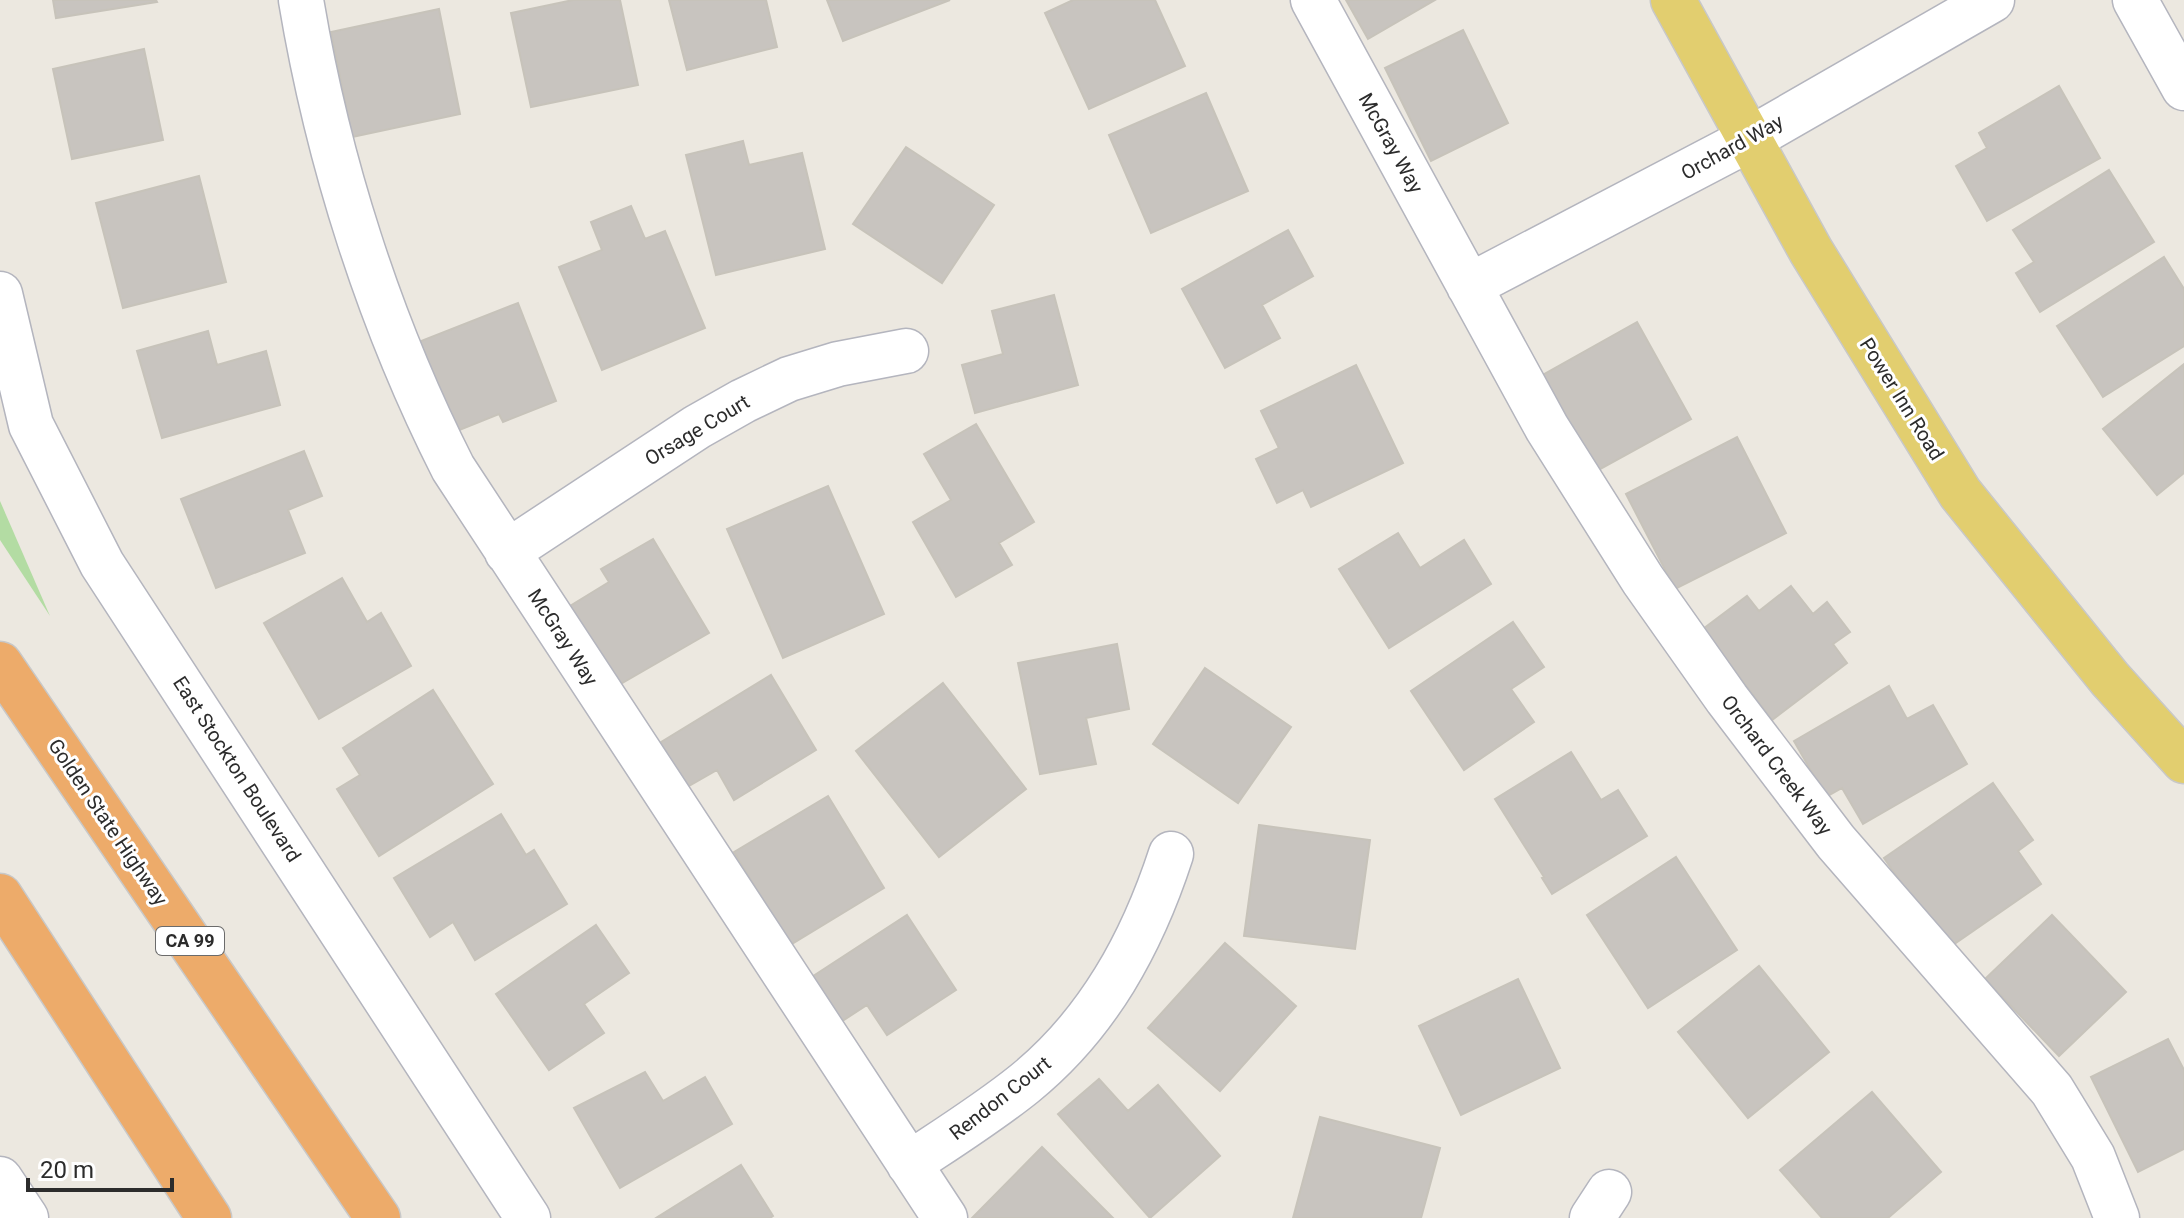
<svg xmlns="http://www.w3.org/2000/svg" width="2184" height="1218" font-family="Roboto,sans-serif">
	<rect width="100%" height="100%" fill="#ece8e0"/>
	<path fill="#b3dca3" d="M 0,501 L 50,616 L 0,540 Z"/>
	<path fill="#c8c4bf" stroke="#c7c3ba" stroke-width="2" d="M 53,0 L 156,0 L 157,2 L 56,18 Z
		M 573,0 L 620,0 L 638,85 L 531,107 L 511,13 Z
		M 669,0 L 766,0 L 777,47 L 687,70 Z
		M 827,0 L 950,0 L 843,41 Z
		M 1073,0 L 1155,0 L 1185,66 L 1089,109 L 1045,13 Z
		M 1346,0 L 1435,0 L 1368,39 Z
		M 439,9 L 460,114 L 352,137 L 331,32 Z
		M 1463,30 L 1508,123 L 1431,161 L 1385,68 Z
		M 144,49 L 163,140 L 72,159 L 53,69 Z
		M 2059,86 L 2100,158 L 1987,221 L 1956,166 L 1987,148 L 1979,133 Z
		M 1206,93 L 1248,191 L 1151,233 L 1109,135 Z
		M 743,141 L 749,165 L 802,153 L 825,249 L 716,275 L 686,155 Z
		M 906,147 L 994,205 L 942,283 L 853,224 Z
		M 2109,170 L 2154,242 L 2040,312 L 2016,273 L 2034,262 L 2013,230 Z
		M 199,176 L 226,282 L 123,308 L 96,203 Z
		M 631,206 L 645,239 L 665,231 L 705,328 L 602,370 L 559,267 L 602,250 L 591,222 Z
		M 1288,230 L 1313,276 L 1262,305 L 1280,338 L 1225,368 L 1182,289 Z
		M 2164,257 L 2184,289 L 2184,346 L 2103,397 L 2057,326 Z
		M 1054,295 L 1078,385 L 975,413 L 962,365 L 1003,354 L 992,311 Z
		M 518,303 L 556,401 L 503,422 L 499,414 L 452,433 L 416,343 Z
		M 1637,322 L 1691,419 L 1595,472 L 1541,376 Z
		M 208,331 L 217,365 L 266,351 L 280,405 L 162,438 L 137,351 Z
		M 2184,364 L 2184,473 L 2157,495 L 2103,429 Z
		M 1356,365 L 1403,463 L 1311,507 L 1303,490 L 1277,503 L 1256,459 L 1279,448 L 1261,411 Z
		M 976,424 L 1034,522 L 999,543 L 1012,565 L 956,597 L 913,522 L 951,500 L 924,454 Z
		M 1737,437 L 1786,533 L 1675,589 L 1626,494 Z
		M 304,451 L 322,496 L 288,510 L 305,553 L 216,588 L 181,499 Z
		M 828,486 L 884,614 L 783,658 L 727,529 Z
		M 1398,533 L 1420,568 L 1464,540 L 1491,584 L 1389,648 L 1339,569 Z
		M 653,539 L 709,633 L 612,689 L 565,609 L 609,582 L 601,569 Z
		M 342,578 L 367,622 L 381,613 L 411,666 L 319,719 L 264,623 Z
		M 1791,586 L 1813,614 L 1827,602 L 1850,632 L 1833,644 L 1847,663 L 1772,720 L 1703,629 L 1747,596 L 1759,611 Z
		M 1513,622 L 1544,667 L 1511,689 L 1534,722 L 1464,770 L 1411,691 Z
		M 1117,644 L 1129,709 L 1086,718 L 1096,764 L 1040,774 L 1018,663 Z
		M 1205,668 L 1291,727 L 1238,803 L 1153,744 Z
		M 771,675 L 816,750 L 734,800 L 717,770 L 675,794 L 648,750 Z
		M 943,683 L 1026,789 L 939,857 L 856,751 Z
		M 1889,686 L 1907,719 L 1933,705 L 1967,764 L 1863,824 L 1842,788 L 1826,797 L 1794,741 Z
		M 433,690 L 493,784 L 379,856 L 337,789 L 360,775 L 343,748 Z
		M 1571,752 L 1601,800 L 1618,790 L 1647,836 L 1552,894 L 1542,878 L 1544,877 L 1495,799 Z
		M 1993,783 L 2033,840 L 2018,851 L 2041,884 L 1947,949 L 1884,858 Z
		M 828,796 L 884,888 L 790,945 L 734,852 Z
		M 501,814 L 526,855 L 534,850 L 567,904 L 475,960 L 453,922 L 430,937 L 394,878 Z
		M 1259,825 L 1370,840 L 1355,949 L 1244,936 Z
		M 1676,857 L 1737,950 L 1648,1008 L 1587,915 Z
		M 907,915 L 956,990 L 887,1035 L 867,1005 L 833,1027 L 804,982 Z
		M 2052,915 L 2126,992 L 2059,1056 L 1985,979 Z
		M 596,925 L 629,973 L 584,1004 L 604,1033 L 549,1070 L 496,994 Z
		M 1225,943 L 1296,1006 L 1220,1091 L 1148,1028 Z
		M 1759,966 L 1829,1052 L 1748,1118 L 1678,1032 Z
		M 1518,979 L 1560,1068 L 1461,1115 L 1419,1026 Z
		M 2168,1039 L 2184,1070 L 2184,1149 L 2138,1172 L 2091,1077 Z
		M 645,1072 L 663,1101 L 705,1077 L 732,1124 L 620,1188 L 574,1108 Z
		M 1099,1079 L 1128,1111 L 1158,1085 L 1220,1156 L 1150,1218 L 1058,1114 Z
		M 1872,1092 L 1941,1172 L 1888,1218 L 1822,1218 L 1780,1170 Z
		M 1320,1117 L 1440,1148 L 1421,1218 L 1293,1218 Z
		M 1042,1147 L 1113,1218 L 972,1218 Z
		M 741,1165 L 773,1216 L 770,1218 L 656,1218 Z"/>
	<g fill="none" stroke-linecap="round" stroke-linejoin="round">
		<g stroke="#b4b5be" stroke-width="47">
			<path id="minor" d="M 301,0 C 328,161 379,322 453,468 L 945,1218
				M 1313,0 L 1547,428 L 1643,580 L 1727,699 L 1836,842 L 2052,1090 L 2093,1157 L 2117,1218
				M 2135,0 L 2184,88
				M 1469,286 L 1750,139 L 1992,0
				M 0,294 L 31,425 L 102,564 L 528,1218
				M 507,552 L 697,427 L 743,401 L 789,379 L 838,364 L 906,351
				M 909,1164 C 948,1138 988,1113 1024,1084 C 1098,1024 1142,943 1171,854
				M 0,1179 L 26,1218
				M 1592,1218 L 1609,1192"/>
		</g>
		<g stroke="#c8c8c8" stroke-width="47">
			<path id="major" d="M 1673,0 L 1811,251 L 1960,493 L 2110,679 L 2184,761"/>
		</g>
		<g stroke="#c8c8c8" stroke-width="47">
			<path id="highway" d="M 0,664 L 378,1218
				M 0,896 L 209,1218"/>
		</g>
		<use href="#minor" stroke="#fff" stroke-width="44"/>
		<use href="#major" stroke="#e2ce6f" stroke-width="44"/>
		<use href="#highway" stroke="#edab6a" stroke-width="44"/>
	</g>
	<g text-anchor="middle" stroke-width="6" stroke-linejoin="round" paint-order="stroke">
		<rect fill="#fff" stroke="#6b6b6b" stroke-width="2" x="156" y="927" width="68" height="28" rx="6"/>
		<g font-size="18" font-weight="bold" fill="#2c2c2c">
			<text x="190" y="947">CA 99</text>
		</g>
		<g font-size="20" fill="#2c2c2c" stroke="#fff">
			<text transform="translate(1391 143) rotate(61)" y="7">McGray Way</text>
			<text transform="translate(1732 147) rotate(-29)" y="7">Orchard Way</text>
			<text transform="translate(1902 399) rotate(58)" y="7">Power Inn Road</text>
			<text transform="translate(697 430) rotate(-31)" y="7">Orsage Court</text>
			<text transform="translate(563 637) rotate(57)" y="7">McGray Way</text>
			<text transform="translate(1777 765) rotate(53)" y="7">Orchard Creek Way</text>
			<text transform="translate(237 769) rotate(57)" y="7">East Stockton Boulevard</text>
			<text transform="translate(108 822) rotate(56)" y="7">Golden State Highway</text>
			<text transform="translate(1000 1098) rotate(-38)" y="7">Rendon Court</text>
		</g>
	</g>
	<path d="M28 1178v12h144v-12" fill="none" stroke="#2c2c2c" stroke-width="4"/>
	<text x="40" y="1178" font-size="24" fill="#2c2c2c" stroke="#ffffff" stroke-width="6" paint-order="stroke">20 m</text>
</svg>
